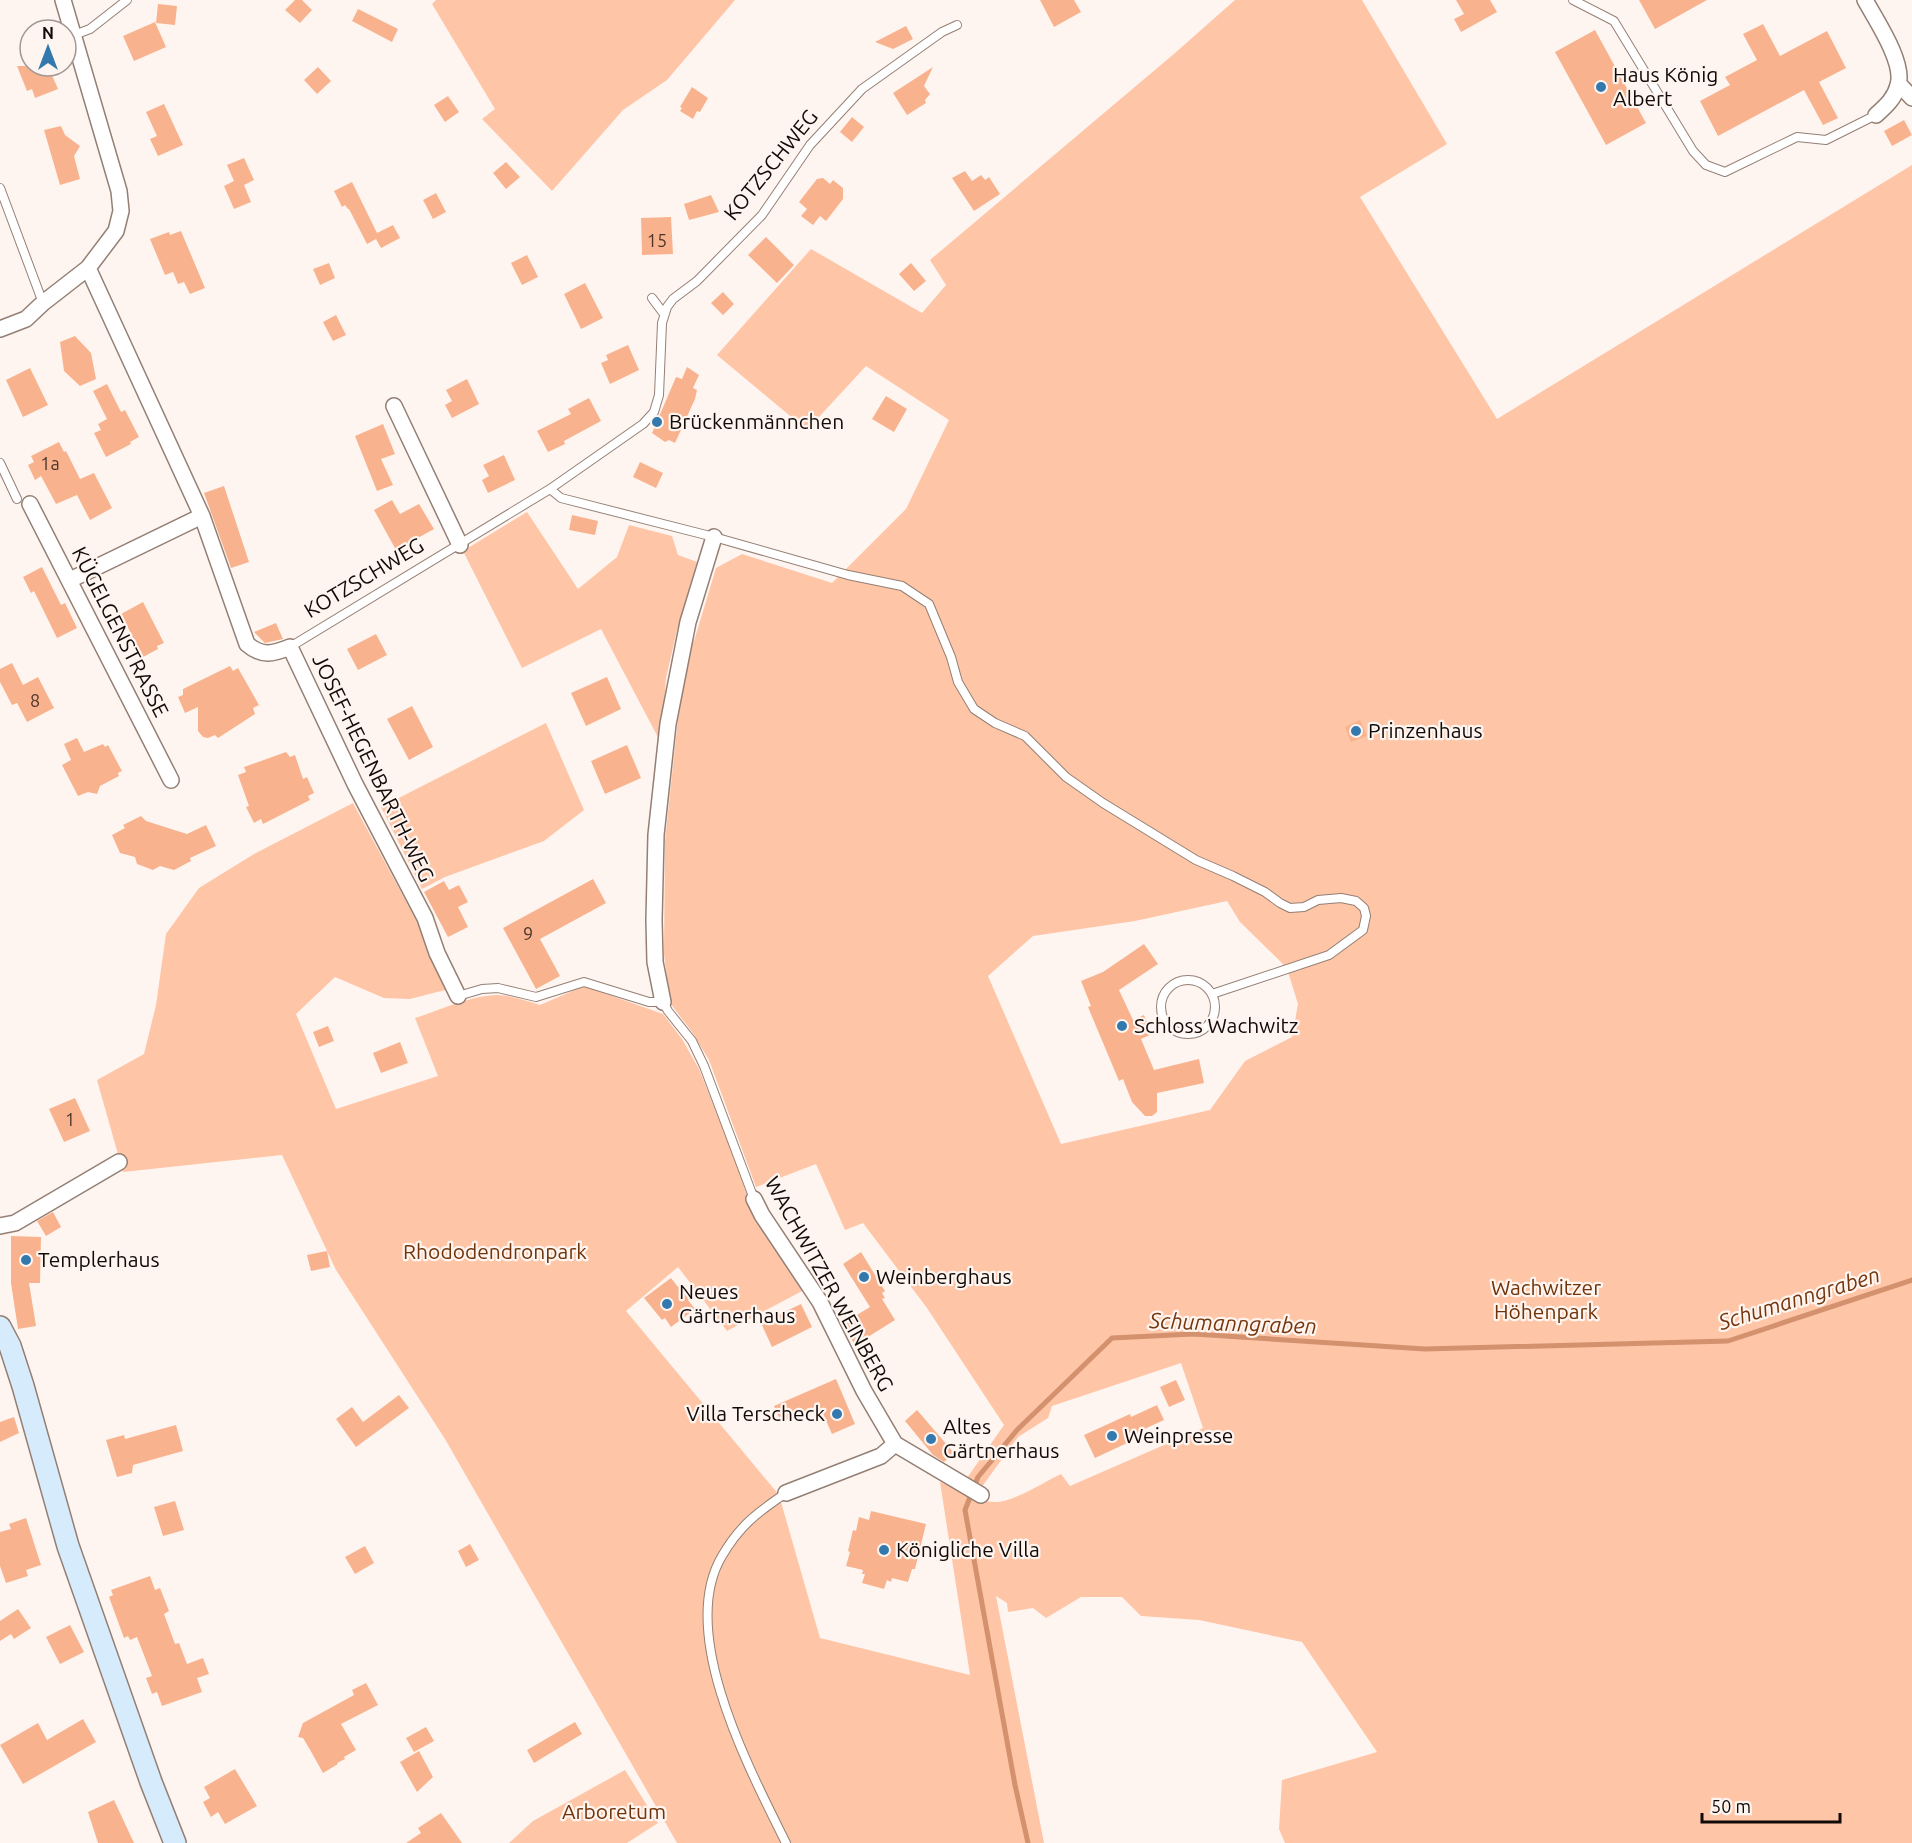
<svg xmlns="http://www.w3.org/2000/svg" width="1912" height="1843" font-family="Ubuntu,sans-serif">
	<rect width="100%" height="100%" fill="#fff5f0"/>
	<path fill="#fec5a7" fill-rule="evenodd" d="M 436,0 L 735,0 L 667,80 L 623,110 L 552,191 L 482,119 L 495,109 L 432,4 Z
		M 1235,0 L 1362,0 L 1447,144 L 1360,197 L 1497,419 L 1912,165 L 1912,1843 L 1285,1843 L 1279,1829 L 1282,1780 L 1377,1752 L 1302,1642 L 1199,1620 L 1141,1616 L 1122,1597 L 1081,1597 L 1046,1618 L 1033,1608 L 1008,1612 L 1007,1603 L 996,1596 L 1044,1843 L 677,1843 L 445,1439 L 336,1270 L 282,1155 L 123,1172 L 97,1080 L 144,1054 L 156,1005 L 166,934 L 199,888 L 254,854 L 353,803 L 416,920 L 449,989 L 410,999 L 384,998 L 335,977 L 296,1014 L 336,1109 L 438,1076 L 415,1018 C 441,1010 471,995 498,995 C 513,996 527,1001 540,1005 L 584,986 L 663,1014 L 682,1039 L 699,1069 L 731,1149 L 749,1201 L 804,1290 L 727,1331 L 678,1267 L 626,1311 L 779,1495 L 820,1638 L 970,1675 L 940,1482 C 957,1489 976,1501 994,1502 C 1012,1503 1044,1482 1061,1474 L 1070,1486 L 1203,1428 L 1181,1363 L 1052,1406 L 1048,1418 L 1018,1437 L 981,1488 L 967,1478 L 1004,1425 L 927,1308 L 863,1223 L 845,1230 L 816,1164 L 756,1187 L 709,1060 L 692,1032 L 670,1003 L 664,954 L 665,841 L 682,681 L 690,641 L 694,641 L 716,568 L 742,554 L 832,583 L 906,509 L 949,420 L 866,366 L 807,430 L 717,355 L 811,249 L 922,313 L 946,285 L 930,260 L 1175,53 ZM 1227,901 L 1240,922 L 1282,963 L 1289,975 L 1298,1004 L 1292,1037 L 1245,1061 L 1210,1110 L 1061,1144 L 988,976 L 1033,936 L 1135,921 Z
		M 527,512 L 578,589 L 617,557 L 629,525 L 672,536 L 678,555 L 697,562 L 677,630 L 666,678 L 661,743 L 601,629 L 522,668 L 463,551 Z
		M 546,723 L 584,810 L 544,841 L 445,877 L 422,889 L 381,807 Z
		M 625,1770 L 658,1823 L 627,1843 L 509,1843 L 533,1821 Z"/>
	<g fill="none" stroke-linecap="round" stroke-linejoin="round">
		<path stroke="#d3916d" stroke-width="5" d="M 1028,1843 L 1015,1785 L 965,1510 L 978,1477 L 1017,1430 L 1112,1338 L 1193,1334 L 1425,1349 L 1728,1341 L 1912,1280"/>
	</g>
	<path fill="#f8b38e" d="M 295,0 L 302,0 L 312,10 L 300,23 L 285,10 Z
		M 1040,0 L 1074,0 L 1081,12 L 1054,27 Z
		M 1456,0 L 1490,0 L 1497,12 L 1461,32 L 1454,19 L 1464,14 Z
		M 1639,0 L 1707,0 L 1655,29 Z
		M 158,4 L 177,6 L 175,25 L 156,23 Z
		M 358,9 L 398,29 L 392,42 L 352,21 Z
		M 155,22 L 166,47 L 134,61 L 123,36 Z
		M 1763,24 L 1780,56 L 1827,31 L 1846,68 L 1819,82 L 1838,118 L 1823,125 L 1804,90 L 1718,136 L 1700,101 L 1730,85 L 1725,77 L 1757,60 L 1743,34 Z
		M 906,26 L 913,39 L 893,49 L 875,42 Z
		M 1595,30 L 1646,123 L 1606,145 L 1555,52 Z
		M 17,66 L 48,66 L 58,89 L 35,98 L 32,89 L 27,91 Z
		M 318,67 L 331,81 L 317,94 L 304,80 Z
		M 933,67 L 924,86 L 930,94 L 925,100 L 926,103 L 907,115 L 893,93 Z
		M 692,87 L 708,98 L 700,112 L 697,111 L 693,119 L 680,111 L 682,108 L 680,107 Z
		M 448,96 L 459,112 L 445,122 L 434,105 Z
		M 164,104 L 183,145 L 158,156 L 150,139 L 157,136 L 146,112 Z
		M 852,117 L 864,127 L 852,142 L 840,132 Z
		M 1904,120 L 1912,135 L 1892,146 L 1884,131 Z
		M 61,126 L 65,135 L 80,146 L 74,156 L 80,179 L 60,185 L 44,130 Z
		M 244,158 L 254,180 L 244,185 L 251,202 L 234,209 L 224,186 L 234,181 L 227,165 Z
		M 506,162 L 520,177 L 506,189 L 493,173 Z
		M 965,171 L 972,181 L 981,175 L 985,180 L 989,177 L 1000,194 L 974,211 L 952,178 Z
		M 823,178 L 830,184 L 833,180 L 843,188 L 843,199 L 826,221 L 820,216 L 813,225 L 801,216 L 807,209 L 799,202 L 817,179 Z
		M 352,182 L 377,233 L 393,225 L 400,238 L 381,248 L 376,239 L 367,244 L 349,209 L 348,209 L 345,205 L 342,207 L 334,191 Z
		M 436,193 L 446,212 L 433,219 L 423,200 Z
		M 711,195 L 719,212 L 689,220 L 684,204 Z
		M 671,217 L 673,254 L 642,255 L 641,218 Z
		M 181,231 L 205,288 L 190,294 L 184,282 L 178,284 L 173,272 L 165,275 L 150,239 L 169,232 L 170,235 Z
		M 766,237 L 794,265 L 777,283 L 748,255 Z
		M 527,255 L 538,277 L 522,285 L 511,263 Z
		M 329,263 L 335,278 L 320,285 L 313,269 Z
		M 911,263 L 926,281 L 914,291 L 899,274 Z
		M 585,283 L 603,318 L 581,329 L 564,294 Z
		M 723,292 L 734,304 L 723,315 L 711,303 Z
		M 336,315 L 346,335 L 333,341 L 323,322 Z
		M 75,336 L 91,353 L 96,379 L 80,386 L 64,371 L 60,342 Z
		M 628,345 L 639,370 L 610,384 L 601,363 L 608,360 L 606,355 Z
		M 687,367 L 699,375 L 693,388 L 697,390 L 695,399 L 675,443 L 669,440 L 665,442 L 652,433 L 676,377 L 682,379 Z
		M 30,368 L 48,405 L 23,417 L 6,380 Z
		M 467,379 L 479,404 L 452,418 L 445,405 L 452,401 L 446,390 Z
		M 107,384 L 121,412 L 125,410 L 139,437 L 130,442 L 131,444 L 106,457 L 94,433 L 101,430 L 98,424 L 107,419 L 93,391 Z
		M 886,396 L 907,409 L 894,432 L 872,419 Z
		M 589,398 L 601,421 L 564,441 L 565,444 L 548,452 L 537,431 L 571,414 L 568,409 Z
		M 383,424 L 395,454 L 381,459 L 393,485 L 377,491 L 355,436 Z
		M 59,442 L 64,452 L 66,451 L 80,479 L 94,473 L 112,508 L 90,520 L 77,495 L 56,504 L 41,476 L 35,480 L 28,465 L 34,462 L 31,456 Z
		M 504,455 L 515,480 L 488,493 L 482,480 L 489,476 L 483,465 Z
		M 640,462 L 663,473 L 656,488 L 633,477 Z
		M 224,486 L 249,562 L 231,568 L 204,493 Z
		M 392,500 L 400,514 L 419,504 L 434,529 L 396,550 L 374,510 Z
		M 572,515 L 598,521 L 595,535 L 569,530 Z
		M 42,567 L 61,605 L 65,603 L 77,628 L 57,638 L 34,591 L 31,593 L 23,577 Z
		M 143,602 L 164,643 L 157,646 L 158,649 L 143,657 L 121,614 Z
		M 276,623 L 283,639 L 265,643 L 254,632 Z
		M 376,634 L 387,655 L 358,670 L 347,649 Z
		M 12,663 L 23,685 L 38,677 L 54,708 L 27,722 L 17,703 L 12,705 L 0,682 L 0,669 Z
		M 230,666 L 233,671 L 238,668 L 259,705 L 253,708 L 255,714 L 218,738 L 215,735 L 208,738 L 203,737 L 198,731 L 198,707 L 185,713 L 178,697 L 183,695 L 183,689 Z
		M 607,677 L 621,709 L 586,726 L 571,693 Z
		M 412,706 L 433,747 L 409,760 L 387,719 Z
		M 1360,720 L 1367,736 L 1351,742 L 1345,727 Z
		M 77,738 L 84,752 L 103,744 L 105,747 L 108,745 L 122,771 L 118,773 L 119,776 L 100,786 L 97,794 L 88,792 L 78,796 L 62,765 L 71,760 L 64,744 Z
		M 627,745 L 641,778 L 605,794 L 591,761 Z
		M 286,752 L 290,757 L 295,755 L 303,779 L 307,777 L 314,793 L 308,796 L 310,800 L 263,824 L 261,819 L 254,823 L 246,807 L 249,806 L 238,775 L 246,772 L 244,767 Z
		M 141,816 L 146,821 L 187,834 L 206,825 L 216,846 L 190,858 L 191,861 L 174,870 L 160,866 L 153,870 L 137,864 L 135,857 L 120,853 L 112,835 L 125,828 L 123,825 Z
		M 593,879 L 606,903 L 540,939 L 560,976 L 536,989 L 503,928 Z
		M 444,881 L 449,890 L 459,885 L 468,902 L 458,907 L 468,927 L 448,937 L 424,892 Z
		M 1144,944 L 1158,964 L 1119,990 L 1133,1020 L 1144,1015 L 1152,1034 L 1141,1039 L 1154,1070 L 1199,1059 L 1204,1083 L 1157,1093 L 1157,1112 L 1152,1116 L 1145,1116 L 1132,1102 L 1123,1079 L 1119,1081 L 1088,1007 L 1091,1006 L 1081,981 L 1103,972 Z
		M 328,1026 L 334,1041 L 319,1047 L 313,1032 Z
		M 400,1042 L 408,1063 L 381,1073 L 373,1053 Z
		M 75,1098 L 90,1131 L 64,1142 L 49,1109 Z
		M 53,1212 L 61,1227 L 46,1236 L 37,1221 Z
		M 11,1236 L 41,1237 L 40,1283 L 29,1283 L 36,1326 L 18,1329 L 11,1283 Z
		M 327,1251 L 330,1267 L 311,1271 L 307,1255 Z
		M 861,1252 L 885,1291 L 882,1293 L 885,1298 L 882,1299 L 895,1320 L 855,1345 L 842,1324 L 870,1307 L 843,1264 Z
		M 671,1278 L 678,1287 L 681,1285 L 691,1298 L 688,1300 L 695,1309 L 671,1327 L 665,1318 L 662,1320 L 644,1298 Z
		M 801,1304 L 812,1327 L 772,1347 L 761,1323 Z
		M 836,1379 L 855,1424 L 832,1434 L 819,1405 L 781,1422 L 774,1406 Z
		M 1176,1380 L 1185,1400 L 1169,1407 L 1160,1387 Z
		M 399,1395 L 409,1408 L 356,1447 L 336,1419 L 352,1407 L 363,1422 Z
		M 1157,1405 L 1164,1420 L 1138,1432 L 1140,1437 L 1095,1458 L 1084,1435 L 1130,1414 L 1131,1417 Z
		M 917,1410 L 954,1453 L 944,1462 L 933,1455 L 905,1421 Z
		M 14,1417 L 19,1433 L 0,1442 L 0,1422 Z
		M 176,1425 L 183,1451 L 133,1465 L 132,1473 L 117,1477 L 106,1440 L 124,1435 L 125,1439 Z
		M 175,1501 L 184,1530 L 163,1536 L 154,1507 Z
		M 871,1511 L 926,1524 L 915,1569 L 912,1569 L 908,1582 L 892,1578 L 891,1582 L 887,1580 L 884,1589 L 862,1583 L 865,1574 L 862,1574 L 863,1570 L 846,1566 L 850,1552 L 848,1551 L 853,1530 L 856,1531 L 859,1517 L 869,1520 Z
		M 26,1518 L 41,1565 L 26,1570 L 28,1576 L 6,1583 L 0,1566 L 0,1532 L 11,1529 L 9,1524 Z
		M 470,1544 L 479,1560 L 466,1567 L 458,1551 Z
		M 365,1546 L 374,1563 L 355,1574 L 345,1557 Z
		M 150,1576 L 155,1590 L 160,1588 L 169,1611 L 164,1614 L 175,1644 L 179,1643 L 187,1664 L 203,1658 L 209,1674 L 197,1678 L 202,1692 L 162,1706 L 157,1692 L 152,1694 L 146,1678 L 152,1676 L 137,1637 L 130,1640 L 128,1636 L 124,1638 L 109,1597 L 113,1595 L 111,1590 Z
		M 18,1609 L 31,1628 L 14,1639 L 11,1634 L 0,1641 L 0,1621 Z
		M 70,1625 L 84,1652 L 60,1664 L 46,1637 Z
		M 366,1683 L 378,1705 L 341,1724 L 356,1750 L 344,1757 L 345,1759 L 337,1763 L 338,1764 L 323,1773 L 309,1748 L 303,1738 L 298,1737 L 303,1723 L 354,1695 L 352,1690 Z
		M 83,1719 L 96,1742 L 23,1784 L 0,1745 L 38,1723 L 47,1740 Z
		M 575,1722 L 582,1734 L 534,1763 L 527,1750 Z
		M 426,1727 L 434,1741 L 414,1752 L 406,1738 Z
		M 419,1751 L 433,1777 L 417,1792 L 400,1762 Z
		M 235,1769 L 257,1806 L 225,1824 L 218,1812 L 211,1817 L 203,1802 L 210,1798 L 204,1787 Z
		M 114,1800 L 134,1843 L 98,1843 L 88,1812 Z
		M 441,1813 L 462,1843 L 406,1843 L 421,1833 L 418,1828 Z"/>
	<g fill="none" stroke-linecap="round" stroke-linejoin="round">
		<g stroke="#947f74" stroke-width="10">
			<path id="lane" d="M 1573,0 L 1614,21 L 1693,151 L 1706,165 L 1725,172 L 1797,137 L 1826,140 L 1876,115
				M 74,35 L 90,29 L 127,0
				M 0,188 L 43,303
				M 652,298 L 664,314
				M 0,463 L 17,499
				M 550,489 L 561,498 L 714,537 L 848,575 L 902,586 L 929,604 L 951,657 L 958,682 L 974,709 L 995,723 L 1025,736 L 1066,777 L 1103,803 L 1196,860 L 1233,876 L 1265,892 L 1280,903 L 1290,908 L 1304,907 L 1318,900 L 1341,898 L 1356,901 L 1364,908 L 1366,916 L 1363,930 L 1329,955 L 1212,994
				M 290,647 L 550,489 L 643,424 L 654,412 L 659,395 L 662,323 L 667,307 L 673,299 L 697,281 L 762,215 L 810,145 L 862,89 L 942,32 L 957,25
				M1161 1007a27 27 0 1 1 54 0a27 27 0 1 1-54 0Z
				M 458,996 L 482,989 L 498,988 L 536,997 L 584,982 L 649,1002 L 663,1002 L 668,1011 L 692,1041 L 704,1066 L 754,1199
				M 786,1843 C 751,1772 676,1633 722,1556 C 740,1525 758,1512 786,1493"/>
		</g>
		<g stroke="#947f74" stroke-width="18">
			<path id="street" d="M 1865,0 C 1876,20 1905,63 1898,85 C 1895,98 1886,106 1876,115
				M 1899,84 L 1912,98
				M 88,268 L 202,516 L 247,644 C 262,657 273,654 290,647 L 355,784 L 425,918 L 437,953 L 458,996
				M 0,329 L 26,319 L 43,303 L 88,268 L 116,231 L 121,211 L 119,191 L 63,0
				M 394,406 L 460,545
				M 30,504 L 171,780
				M 70,580 L 202,516
				M 663,1002 L 655,962 L 654,920 L 656,835 L 668,724 L 688,622 L 714,537
				M 754,1199 L 762,1215 L 820,1302 L 864,1391 L 895,1444 L 981,1495
				M 0,1226 L 15,1223 L 119,1162
				M 786,1493 L 881,1456 L 895,1444"/>
		</g>
		<g stroke="#947f74" stroke-width="24">
			<path id="secondary" d="M 0,1327 L 10,1346 L 23,1386 L 68,1546 L 151,1782 L 175,1843"/>
		</g>
		<use href="#lane" stroke="#fff" stroke-width="8"/>
		<use href="#street" stroke="#fff" stroke-width="15"/>
		<use href="#secondary" stroke="#d6ebfc" stroke-width="21"/>
	</g>
	<g fill="#3379ae" stroke="#fff5f0" stroke-width="2">
		<circle cx="1601" cy="87" r="6"/>
		<circle cx="657" cy="422" r="6"/>
		<circle cx="1356" cy="731" r="6"/>
		<circle cx="1122" cy="1026" r="6"/>
		<circle cx="26" cy="1260" r="6"/>
		<circle cx="864" cy="1277" r="6"/>
		<circle cx="667" cy="1304" r="6"/>
		<circle cx="837" cy="1414" r="6"/>
		<circle cx="1112" cy="1436" r="6"/>
		<circle cx="931" cy="1439" r="6"/>
		<circle cx="884" cy="1550" r="6"/>
	</g>
	<g text-anchor="middle" stroke-width="4.5" stroke-linejoin="round" paint-order="stroke">
		<g font-size="18" fill="#4c3429">
			<text x="657" y="247">15</text>
			<text x="50" y="470">1a</text>
			<text x="35" y="707">8</text>
			<text x="528" y="940">9</text>
			<text x="70" y="1126">1</text>
		</g>
		<g font-size="21" fill="#120a07" stroke="#fff5f0" text-anchor="start">
			<text x="1613" y="82">Haus König<tspan x="1613" dy="24">Albert</tspan></text>
			<text x="669" y="429">Brückenmännchen</text>
			<text x="1368" y="738">Prinzenhaus</text>
			<text x="1134" y="1033">Schloss Wachwitz</text>
			<text x="38" y="1267">Templerhaus</text>
			<text x="876" y="1284">Weinberghaus</text>
			<text x="679" y="1299">Neues<tspan x="679" dy="24">Gärtnerhaus</tspan></text>
			<text x="825" y="1421" text-anchor="end">Villa Terscheck</text>
			<text x="943" y="1434">Altes<tspan x="943" dy="24">Gärtnerhaus</tspan></text>
			<text x="1124" y="1443">Weinpresse</text>
			<text x="896" y="1557">Königliche Villa</text>
		</g>
		<g font-size="21" fill="#120a07" stroke="#fff5f0">
			<text transform="translate(771 165) rotate(-51)" y="7">KOTZSCHWEG</text>
			<text transform="translate(364 578) rotate(-31)" y="7">KOTZSCHWEG</text>
			<text transform="translate(120 632) rotate(63)" y="7">KÜGELGENSTRASSE</text>
			<text transform="translate(373 768) rotate(64)" y="7">JOSEF-HEGENBARTH-WEG</text>
			<text transform="translate(829 1284) rotate(61)" y="7">WACHWITZER WEINBERG</text>
		</g>
		<g font-size="21" fill="#71340a" stroke="#fff5f0">
			<text x="495" y="1259">Rhododendronpark</text>
			<text x="1546" y="1295">Wachwitzer<tspan x="1546" dy="24">Höhenpark</tspan></text>
			<text x="614" y="1819">Arboretum</text>
		</g>
		<g font-size="22" font-style="italic" fill="#75370e" stroke="#fff5f0">
			<text transform="translate(1799 1298) rotate(-17)" y="8">Schumanngraben</text>
			<text transform="translate(1233 1323) rotate(2)" y="8">Schumanngraben</text>
		</g>
	</g>
	<g transform="translate(48 48)"><circle r="28" fill="#fff5f0" stroke="#a09793" stroke-width="1.5"/>
	<path d="M0-4.5L10 22L0 15L-10 22Z" fill="#3379ae"/>
	<text y="-9" font-size="16" font-weight="bold" text-anchor="middle" fill="#120a07">N</text>
	</g>
	<path d="M1702 1813v9h138v-9" fill="none" stroke="#120a07" stroke-width="3"/>
	<text x="1711" y="1813" font-size="18" fill="#120a07" stroke="#fff5f0" stroke-width="4.5" paint-order="stroke">50 m</text>
</svg>
